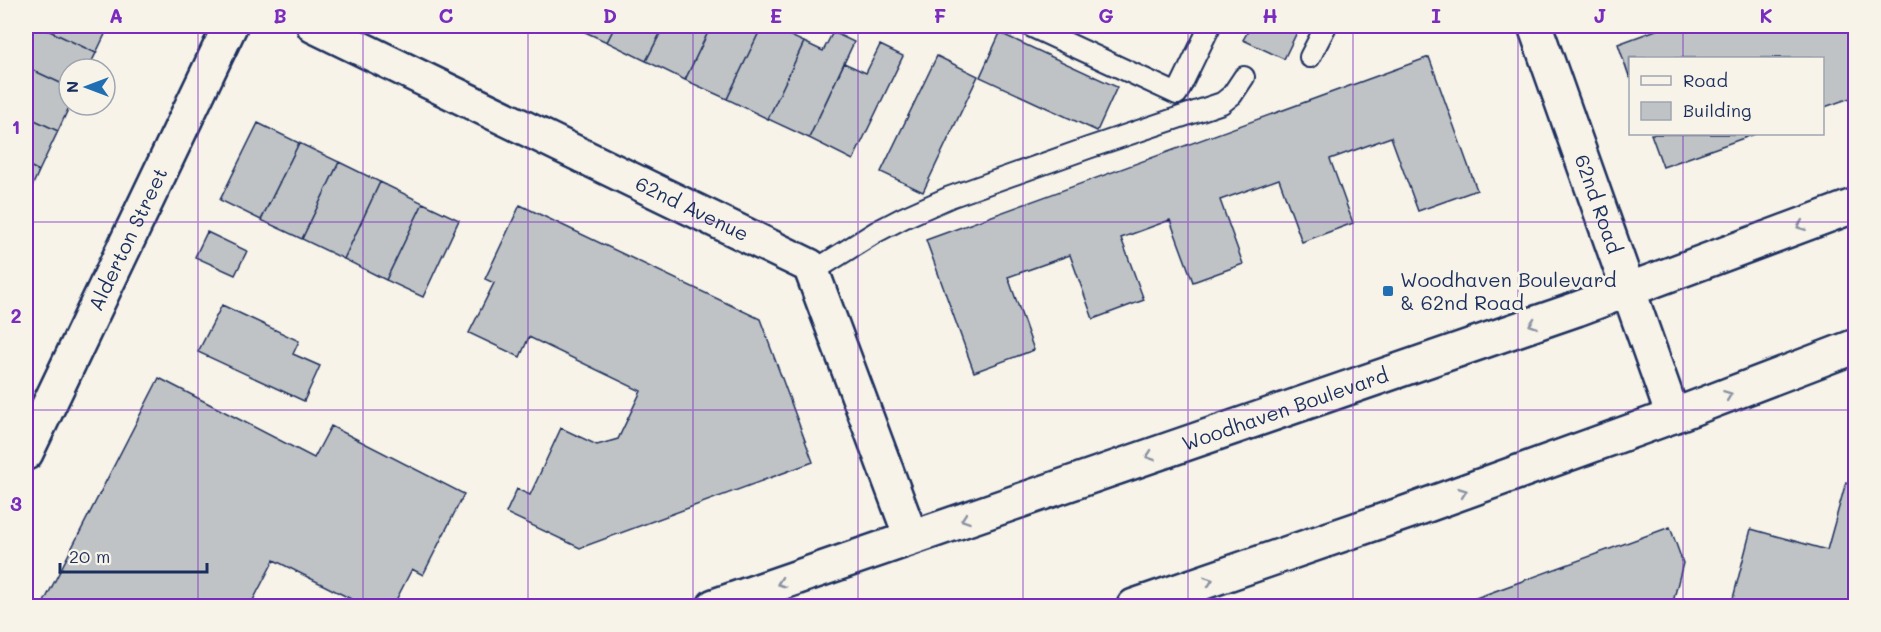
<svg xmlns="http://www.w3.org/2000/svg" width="1881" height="632" font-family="Mali,sans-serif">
	<rect width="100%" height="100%" fill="#f7f3e8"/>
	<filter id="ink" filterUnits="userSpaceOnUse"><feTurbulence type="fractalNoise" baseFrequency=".0167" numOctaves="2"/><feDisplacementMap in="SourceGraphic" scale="12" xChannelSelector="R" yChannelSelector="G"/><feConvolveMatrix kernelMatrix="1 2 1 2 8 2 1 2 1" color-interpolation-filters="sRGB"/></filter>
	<g filter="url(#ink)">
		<path fill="#c0c3c5" stroke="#1b2f5e" stroke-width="1.5" d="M 26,26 L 39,26 L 96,53 L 88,69 L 69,69 L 69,87 L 26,67 Z
			M 39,26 L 109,26 L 96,53 Z
			M 572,26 L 615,26 L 607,42 Z
			M 615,26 L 664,26 L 646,61 L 607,42 Z
			M 664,26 L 711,26 L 685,80 L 646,61 Z
			M 711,26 L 762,26 L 727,99 L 685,80 Z
			M 762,26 L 788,26 L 784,33 L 804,42 L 768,119 L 727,99 Z
			M 1251,26 L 1300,26 L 1284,59 L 1243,40 Z
			M 1667,26 L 1856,26 L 1856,96 L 1822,108 L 1822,58 L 1630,58 L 1630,79 L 1618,44 Z
			M 833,32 L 854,42 L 809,138 L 768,119 L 804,42 L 823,51 Z
			M 1000,33 L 1117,87 L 1097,131 L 980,77 Z
			M 880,45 L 903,56 L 853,160 L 809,138 L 844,63 L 866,73 Z
			M 937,56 L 978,76 L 923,192 L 881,172 Z
			M 1429,57 L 1477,190 L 1418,211 L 1391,137 L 1330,159 L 1353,223 L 1302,242 L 1279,179 L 1220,200 L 1243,264 L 1193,282 L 1170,220 L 1121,238 L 1144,300 L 1093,319 L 1070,255 L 1008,277 L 1034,350 L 974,372 L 926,240 Z
			M 26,67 L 69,87 L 70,105 L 58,131 L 26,116 Z
			M 26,116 L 58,131 L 39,171 L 26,164 Z
			M 258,123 L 299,143 L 261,220 L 220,200 Z
			M 1651,134 L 1755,134 L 1663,167 Z
			M 299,143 L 339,162 L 302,239 L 261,220 Z
			M 339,162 L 380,182 L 344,259 L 302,239 Z
			M 26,164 L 39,171 L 26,200 Z
			M 380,182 L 423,203 L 386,280 L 344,259 Z
			M 423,203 L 459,220 L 423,297 L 386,280 Z
			M 520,205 L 760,319 L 813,462 L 580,548 L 506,513 L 517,489 L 530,495 L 561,428 L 597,445 L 618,439 L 641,391 L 529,337 L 520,357 L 469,333 L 494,283 L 485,279 Z
			M 207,232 L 247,251 L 235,275 L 195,257 Z
			M 222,305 L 299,341 L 293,354 L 320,366 L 304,401 L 198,352 Z
			M 159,378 L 314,458 L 331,426 L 464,494 L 423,575 L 412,569 L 393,606 L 365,606 L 274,560 L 250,606 L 42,606 Z
			M 1846,482 L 1856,485 L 1856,606 L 1731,606 L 1751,529 L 1827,550 Z
			M 1670,527 L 1683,563 L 1672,606 L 1454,606 Z"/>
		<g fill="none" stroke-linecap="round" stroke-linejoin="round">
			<g stroke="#1b2f5e" stroke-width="24">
				<path id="lane" d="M 1030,26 L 1177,94 L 1210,26
					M 1310,57 L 1326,26
					M 812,272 L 876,232 L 903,218 L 950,197 L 1088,148 L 1222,103 L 1232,95 L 1244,77"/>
			</g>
			<g stroke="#1b2f5e" stroke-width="38">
				<g id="street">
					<path id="s1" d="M 314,26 L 810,266 L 911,537"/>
					<path id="s2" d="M 1535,26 L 1673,416"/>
					<path id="s3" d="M 26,453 L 230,26"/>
				</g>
			</g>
			<g stroke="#1b2f5e" stroke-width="38">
				<g id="primary">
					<path id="s4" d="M 714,606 L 1577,309 L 1856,205"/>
					<path d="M 1134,606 L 1408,512 L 1673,416 L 1856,346"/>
				</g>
			</g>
			<use href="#lane" stroke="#f7f3e8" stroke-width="20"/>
			<use href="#street" stroke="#f7f3e8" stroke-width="33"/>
			<use href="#primary" stroke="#f7f3e8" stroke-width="33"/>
		</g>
		<defs><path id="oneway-chevron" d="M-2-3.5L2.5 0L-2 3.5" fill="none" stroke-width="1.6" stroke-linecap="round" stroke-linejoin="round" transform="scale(1.5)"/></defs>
		<g stroke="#8991a3">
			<use href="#oneway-chevron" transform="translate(1801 226) rotate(159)"/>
			<use href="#oneway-chevron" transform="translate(1533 324) rotate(161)"/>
			<use href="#oneway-chevron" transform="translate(1728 395) rotate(-21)"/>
			<use href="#oneway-chevron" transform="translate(1150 456) rotate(161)"/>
			<use href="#oneway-chevron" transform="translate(1463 492) rotate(-20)"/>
			<use href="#oneway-chevron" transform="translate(965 519) rotate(161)"/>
			<use href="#oneway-chevron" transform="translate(1209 581) rotate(-19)"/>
			<use href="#oneway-chevron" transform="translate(781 583) rotate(161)"/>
		</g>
	</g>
	<path fill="none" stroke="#7b2cbf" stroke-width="1.5" stroke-opacity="0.55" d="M 198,26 L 198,606M 363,26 L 363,606M 528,26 L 528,606M 693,26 L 693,606M 858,26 L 858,606M 1023,26 L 1023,606M 1188,26 L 1188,606M 1353,26 L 1353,606M 1518,26 L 1518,606M 1683,26 L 1683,58M 1683,134 L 1683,606M 26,222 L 1856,222M 26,410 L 1856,410"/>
	<rect fill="#1f6fb2" stroke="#f7f3e8" stroke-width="2" x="1382" y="285" width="12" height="12" rx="3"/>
	<g text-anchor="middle" stroke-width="6" stroke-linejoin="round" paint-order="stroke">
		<g font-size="20" fill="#1b2f5e" stroke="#f7f3e8">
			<text dy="7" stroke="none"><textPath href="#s2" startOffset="189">62nd Road</textPath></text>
			<text dy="7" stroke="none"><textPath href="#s1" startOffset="420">62nd Avenue</textPath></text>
			<text dy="7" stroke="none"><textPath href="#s3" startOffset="237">Alderton Street</textPath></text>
			<text dy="7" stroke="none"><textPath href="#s4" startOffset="604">Woodhaven Boulevard</textPath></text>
		</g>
		<g font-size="20" fill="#1b2f5e" stroke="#f7f3e8" text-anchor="start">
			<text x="1400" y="287">Woodhaven Boulevard<tspan x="1400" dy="23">&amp; 62nd Road</tspan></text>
		</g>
	</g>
	<rect width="1881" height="632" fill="none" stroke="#f7f3e8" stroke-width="66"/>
	<rect x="1629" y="57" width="195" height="78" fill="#f7f3e8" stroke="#9fa5b1" stroke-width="1.5"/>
	<rect x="1641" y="76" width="30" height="9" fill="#f7f3e8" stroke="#9fa5b1" stroke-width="1.5"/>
	<text x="1683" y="87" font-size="18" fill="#1b2f5e">Road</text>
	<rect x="1641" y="102" width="30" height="18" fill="#c0c3c5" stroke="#9fa5b1" stroke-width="1.5"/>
	<text x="1683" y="117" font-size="18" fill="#1b2f5e">Building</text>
	<g transform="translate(87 87) rotate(270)"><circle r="28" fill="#f7f3e8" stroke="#9fa5b1" stroke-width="1.5"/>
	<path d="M0-4.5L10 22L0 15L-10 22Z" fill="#1f6fb2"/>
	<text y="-9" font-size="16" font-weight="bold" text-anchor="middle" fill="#1b2f5e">N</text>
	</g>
	<path d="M60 563v9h147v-9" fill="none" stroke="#1b2f5e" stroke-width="3"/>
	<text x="69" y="563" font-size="18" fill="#1b2f5e" stroke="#f7f3e8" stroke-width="4.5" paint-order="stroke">20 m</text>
	<rect x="33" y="33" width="1815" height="566" fill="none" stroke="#7b2cbf" stroke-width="2"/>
	<g font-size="20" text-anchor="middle" font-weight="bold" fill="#7b2cbf">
		<text x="116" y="23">A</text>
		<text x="280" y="23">B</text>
		<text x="446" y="23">C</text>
		<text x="610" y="23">D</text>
		<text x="776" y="23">E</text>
		<text x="940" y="23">F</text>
		<text x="1106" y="23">G</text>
		<text x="1270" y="23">H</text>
		<text x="1436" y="23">I</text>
		<text x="1600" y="23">J</text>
		<text x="1766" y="23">K</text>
		<text x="16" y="134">1</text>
		<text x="16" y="323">2</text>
		<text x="16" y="511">3</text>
	</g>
</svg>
